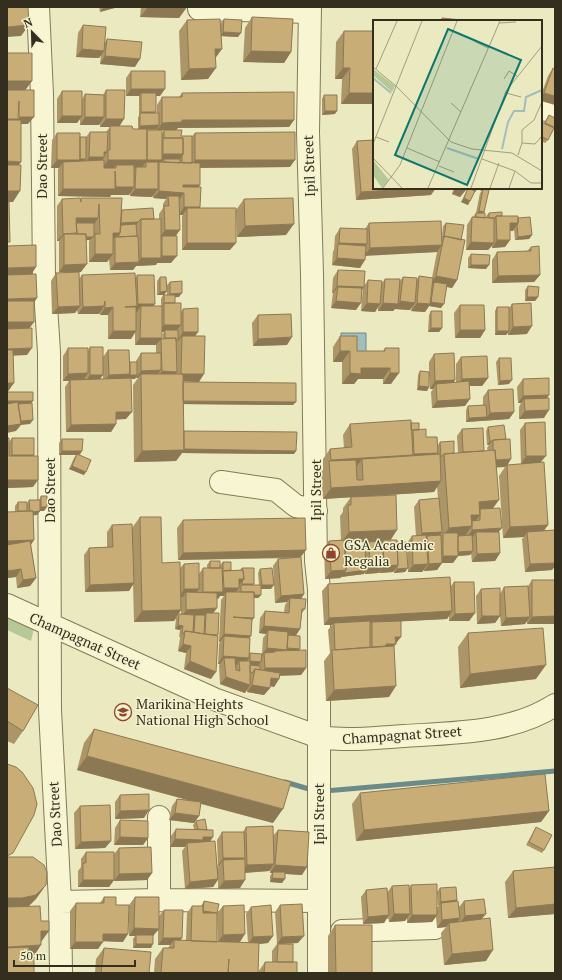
<svg xmlns="http://www.w3.org/2000/svg" width="562" height="980" font-family="'PT Serif',serif">
	<rect width="100%" height="100%" fill="#ebe9c0"/>
	<path fill="#b5c895" d="M 7,615 L 34,628 L 31,641 L 7,630 Z"/>
	<path fill="#a3bdbc" stroke="#6b8a8a" d="M 341,333 L 366,333 L 366,354 L 353,355 L 353,346 L 341,346 Z"/>
	<g fill="none" stroke-linecap="round" stroke-linejoin="round">
		<path stroke="#6b8a8a" stroke-width="5" d="M 285,782 L 309,789
			M 325,791 L 555,771"/>
		<g stroke="#837a59" stroke-width="24">
			<path id="minor" d="M 38,7 L 42,94 L 44,275 L 49,352 L 50,710 L 60,902 L 61,973
				M 310,7 L 308,132 L 312,274 L 316,561 L 319,589 L 319,973
				M 199,9 L 310,12
				M 541,109 L 555,111
				M 221,482 L 276,490 L 296,506 L 316,511
				M 7,605 L 214,699 L 319,737 C 347,741 376,738 404,736 C 454,733 512,733 555,705
				M 159,817 L 159,900
				M 60,902 L 159,900 L 319,901
				M 342,931 L 435,928"/>
		</g>
		<use href="#minor" stroke="#f7f5d2" stroke-width="22"/>
	</g>
	<path fill="#ac9566" fill-rule="evenodd" d="M 99,7 L 118,7 L 100,12 Z
		M 141,7 L 187,7 L 179,18 L 140,17 Z
		M 252,17 L 291,52 L 284,63 L 243,62 L 245,28 Z
		M 224,19 L 238,37 L 221,36 L 216,57 L 208,79 L 181,80 L 179,31 L 187,20 L 221,29 L 221,23 Z
		M 83,25 L 105,42 L 107,39 L 135,67 L 100,64 L 101,55 L 99,58 L 76,57 L 78,33 Z
		M 344,31 L 374,31 L 374,104 L 341,104 L 342,79 L 335,79 L 336,42 Z
		M 553,68 L 555,69 L 541,101 L 541,95 L 548,76 Z
		M 131,71 L 160,96 L 156,96 L 155,113 L 157,113 L 157,105 L 162,97 L 179,97 L 182,93 L 294,120 L 289,127 L 178,128 L 176,130 L 162,130 L 162,134 L 164,130 L 181,136 L 192,136 L 195,133 L 290,167 L 200,168 L 199,187 L 200,208 L 230,250 L 182,250 L 182,216 L 183,215 L 180,215 L 171,263 L 157,263 L 156,265 L 136,266 L 133,270 L 110,270 L 109,259 L 107,262 L 89,262 L 89,241 L 90,240 L 86,240 L 81,272 L 79,272 L 79,279 L 82,275 L 136,278 L 137,275 L 155,304 L 153,306 L 161,306 L 161,299 L 163,295 L 157,295 L 157,281 L 160,277 L 167,291 L 164,295 L 167,295 L 167,285 L 170,282 L 179,297 L 175,297 L 175,303 L 181,312 L 183,309 L 198,332 L 195,336 L 199,382 L 183,381 L 183,382 L 293,405 L 183,404 L 184,431 L 296,451 L 294,454 L 182,453 L 176,461 L 134,462 L 133,385 L 138,378 L 136,378 L 136,377 L 135,379 L 131,379 L 126,419 L 116,419 L 116,424 L 111,432 L 66,432 L 65,387 L 69,381 L 63,381 L 63,356 L 68,348 L 88,351 L 90,347 L 100,379 L 103,379 L 103,357 L 108,350 L 130,362 L 136,362 L 136,361 L 141,353 L 156,353 L 156,345 L 135,345 L 135,332 L 131,339 L 108,339 L 108,315 L 100,315 L 100,313 L 99,314 L 78,314 L 77,310 L 75,313 L 52,314 L 51,281 L 56,273 L 77,272 L 59,272 L 59,241 L 57,241 L 57,206 L 62,199 L 80,199 L 81,198 L 154,219 L 159,219 L 159,214 L 163,208 L 163,204 L 166,199 L 153,198 L 153,195 L 152,197 L 130,196 L 130,192 L 129,195 L 111,195 L 110,197 L 58,196 L 58,169 L 59,168 L 51,168 L 52,140 L 57,133 L 80,137 L 86,137 L 90,132 L 106,132 L 110,127 L 100,127 L 100,122 L 99,125 L 80,125 L 80,119 L 77,123 L 57,123 L 57,99 L 62,91 L 82,99 L 85,94 L 103,95 L 106,90 L 120,126 L 133,129 L 138,129 L 138,117 L 139,116 L 139,96 L 126,96 L 126,78 ZM 162,332 L 164,332 L 163,334 L 163,338 L 162,339 Z
		M 324,95 L 335,114 L 322,115 L 322,99 Z
		M 549,115 L 555,125 L 548,140 L 545,143 L 541,141 L 541,122 L 544,123 Z
		M 357,141 L 431,195 L 356,200 L 352,149 Z
		M 454,188 L 478,188 L 475,192 L 474,192 L 468,205 L 461,202 L 467,190 L 466,189 L 460,197 L 452,194 Z
		M 481,188 L 489,188 L 488,190 L 484,213 L 485,218 L 486,218 L 486,216 L 489,213 L 502,216 L 518,218 L 532,235 L 529,239 L 515,240 L 514,229 L 513,231 L 510,231 L 510,240 L 505,247 L 492,248 L 492,246 L 488,250 L 466,250 L 467,225 L 472,217 L 473,217 L 476,213 L 480,193 L 482,191 L 480,190 Z
		M 244,199 L 286,235 L 237,237 L 236,210 Z
		M 369,223 L 442,237 L 443,226 L 446,223 L 461,240 L 457,280 L 452,288 L 447,287 L 441,308 L 429,306 L 425,312 L 411,311 L 412,307 L 410,310 L 395,309 L 393,311 L 378,311 L 378,307 L 375,312 L 361,311 L 363,288 L 362,290 L 356,310 L 331,308 L 333,293 L 332,293 L 333,278 L 338,270 L 364,286 L 368,280 L 382,283 L 385,279 L 400,281 L 403,277 L 417,280 L 419,276 L 432,278 L 437,252 L 366,255 L 360,268 L 332,265 L 333,251 L 334,250 L 335,236 L 340,228 L 365,229 Z
		M 531,247 L 540,275 L 534,282 L 492,283 L 492,260 L 497,252 L 527,251 Z
		M 471,254 L 486,269 L 468,268 L 468,258 Z
		M 528,286 L 538,297 L 535,301 L 525,301 L 525,290 Z
		M 512,304 L 527,334 L 508,335 L 508,333 L 506,335 L 495,335 L 495,311 L 497,307 L 509,308 Z
		M 460,305 L 485,330 L 480,338 L 455,338 L 454,313 Z
		M 431,311 L 442,328 L 439,332 L 428,332 L 429,315 Z
		M 258,315 L 287,345 L 253,346 L 252,323 Z
		M 340,336 L 357,351 L 383,351 L 385,348 L 399,348 L 391,384 L 383,384 L 383,379 L 358,379 L 354,384 L 342,384 L 342,362 L 333,362 L 333,347 Z
		M 434,354 L 455,380 L 453,383 L 456,382 L 456,364 L 461,357 L 488,378 L 482,386 L 470,386 L 465,406 L 432,408 L 431,392 L 433,389 L 430,389 L 429,374 L 429,387 L 427,391 L 417,390 L 418,375 L 420,371 L 429,372 L 429,362 Z
		M 499,358 L 509,384 L 498,385 L 496,362 Z
		M 523,379 L 547,398 L 544,418 L 519,419 L 519,407 L 521,403 L 518,403 L 517,387 Z
		M 488,390 L 514,412 L 509,419 L 466,422 L 466,410 L 468,406 L 483,405 L 483,397 Z
		M 411,423 L 419,430 L 426,437 L 438,445 L 440,442 L 454,453 L 458,453 L 457,436 L 462,429 L 484,451 L 488,451 L 487,448 L 489,445 L 487,445 L 486,431 L 488,427 L 507,465 L 521,464 L 520,430 L 525,423 L 541,462 L 548,525 L 544,530 L 555,530 L 555,566 L 552,570 L 525,572 L 522,539 L 524,537 L 503,538 L 499,476 L 505,467 L 496,467 L 493,508 L 499,532 L 500,553 L 495,561 L 472,562 L 471,553 L 470,555 L 458,556 L 453,563 L 442,563 L 437,570 L 424,571 L 423,570 L 422,572 L 408,572 L 407,543 L 412,536 L 416,536 L 414,507 L 419,500 L 438,498 L 437,486 L 434,492 L 323,499 L 321,472 L 323,470 L 323,459 L 330,449 L 344,448 L 343,435 L 350,424 Z
		M 12,438 L 33,456 L 33,487 L 7,488 L 9,442 Z
		M 62,439 L 82,451 L 80,455 L 84,475 L 69,469 L 74,458 L 76,455 L 59,455 L 59,443 Z
		M 41,496 L 44,511 L 40,511 L 37,515 L 33,515 L 34,540 L 31,545 L 36,578 L 30,586 L 17,588 L 16,577 L 7,578 L 7,512 L 15,512 L 15,506 L 18,502 L 27,504 L 29,500 L 39,500 Z
		M 351,497 L 390,540 L 397,542 L 405,572 L 394,573 L 394,571 L 393,572 L 379,573 L 379,572 L 378,573 L 365,574 L 365,572 L 364,574 L 341,577 L 341,578 L 325,579 L 324,548 L 329,541 L 341,540 L 340,516 L 343,512 L 343,508 ZM 383,541 L 369,542 L 365,547 L 345,547 L 345,543 Z
		M 140,517 L 162,563 L 180,568 L 184,564 L 199,574 L 203,568 L 207,568 L 207,565 L 210,561 L 220,568 L 220,565 L 223,562 L 231,570 L 240,570 L 242,568 L 254,584 L 253,585 L 259,585 L 258,573 L 260,569 L 271,589 L 261,589 L 261,595 L 258,598 L 254,598 L 249,638 L 249,655 L 250,653 L 262,654 L 263,638 L 266,634 L 259,633 L 260,618 L 265,611 L 284,612 L 285,605 L 287,602 L 275,603 L 273,566 L 278,559 L 298,558 L 178,560 L 177,528 L 183,520 L 306,550 L 301,557 L 304,594 L 301,599 L 305,609 L 302,613 L 300,629 L 296,636 L 298,651 L 306,668 L 301,675 L 280,676 L 279,679 L 274,687 L 270,686 L 270,688 L 264,695 L 247,692 L 247,689 L 245,693 L 220,684 L 219,665 L 220,664 L 218,664 L 219,644 L 220,642 L 219,641 L 221,600 L 224,596 L 220,596 L 218,599 L 217,599 L 213,613 L 217,636 L 211,679 L 184,669 L 186,653 L 178,651 L 180,638 L 180,637 L 179,637 L 180,630 L 175,629 L 176,618 L 179,614 L 181,614 L 181,610 L 174,621 L 134,622 L 133,584 L 129,591 L 85,592 L 84,555 L 89,548 L 107,547 L 107,532 L 112,525 L 132,528 Z
		M 532,580 L 554,624 L 527,624 L 527,621 L 525,624 L 501,626 L 500,616 L 495,623 L 477,624 L 476,596 L 481,589 L 500,594 L 504,587 L 528,586 Z
		M 454,582 L 475,613 L 469,621 L 449,621 L 449,616 L 447,619 L 401,621 L 396,645 L 395,645 L 394,647 L 389,697 L 326,701 L 324,661 L 330,653 L 328,630 L 332,625 L 324,625 L 322,591 L 328,584 L 451,586 Z
		M 468,633 L 536,679 L 460,688 L 458,647 Z
		M 7,688 L 23,731 L 14,744 L 7,741 Z
		M 94,729 L 273,823 L 201,804 L 199,816 L 194,823 L 169,820 L 172,806 L 177,799 L 188,800 L 77,770 L 84,743 Z
		M 360,793 L 549,811 L 541,822 L 356,841 L 352,804 Z
		M 120,795 L 144,818 L 115,819 L 115,802 Z
		M 80,806 L 111,841 L 105,848 L 75,849 L 74,813 Z
		M 120,820 L 148,838 L 143,845 L 114,845 L 115,828 Z
		M 196,821 L 210,841 L 218,867 L 219,866 L 218,866 L 217,840 L 222,832 L 243,832 L 246,827 L 273,836 L 278,830 L 302,875 L 285,874 L 282,883 L 270,882 L 270,876 L 272,873 L 270,873 L 270,870 L 269,871 L 245,873 L 240,888 L 218,889 L 218,880 L 213,887 L 185,889 L 182,851 L 185,847 L 170,847 L 171,836 L 176,829 L 194,829 L 193,825 Z
		M 536,827 L 544,850 L 542,853 L 526,845 Z
		M 119,848 L 152,873 L 147,880 L 114,881 L 114,880 L 109,887 L 78,887 L 78,871 L 81,867 L 81,859 L 86,852 L 114,854 Z
		M 555,867 L 555,914 L 508,918 L 505,882 L 513,871 Z
		M 411,885 L 437,908 L 439,905 L 438,905 L 437,892 L 440,888 L 457,900 L 456,902 L 459,907 L 464,901 L 482,919 L 486,961 L 444,965 L 441,933 L 446,927 L 437,928 L 436,917 L 432,922 L 407,923 L 407,918 L 405,921 L 389,922 L 388,916 L 384,923 L 363,924 L 361,897 L 366,890 L 387,893 L 392,886 L 409,889 Z
		M 104,897 L 116,905 L 123,942 L 103,941 L 98,949 L 70,949 L 70,911 L 76,903 L 100,903 Z
		M 135,897 L 159,916 L 164,910 L 182,938 L 181,940 L 186,940 L 187,913 L 192,906 L 201,906 L 204,901 L 217,913 L 217,942 L 218,942 L 217,913 L 223,906 L 240,942 L 229,942 L 248,943 L 246,914 L 251,907 L 273,936 L 268,943 L 259,944 L 258,972 L 265,962 L 272,962 L 272,951 L 277,944 L 275,912 L 280,905 L 298,943 L 281,944 L 293,962 L 297,973 L 154,973 L 155,959 L 163,948 L 168,948 L 170,945 L 158,945 L 158,929 L 153,936 L 151,948 L 133,948 L 133,939 L 135,936 L 129,936 L 129,905 Z
		M 335,925 L 372,973 L 328,973 L 328,936 Z
		M 104,948 L 149,973 L 95,973 L 96,959 Z"/>
	<path fill="#8c7953" d="M 104,7 L 118,7 L 100,12 Z
		M 148,7 L 187,7 L 179,18 L 140,17 Z
		M 29,25 L 21,36 L 7,37 L 7,27 Z
		M 223,32 L 241,33 L 238,37 L 220,36 Z
		M 82,49 L 104,51 L 99,58 L 76,57 Z
		M 215,49 L 222,49 L 214,60 Z
		M 251,51 L 291,52 L 284,63 L 243,62 Z
		M 105,56 L 140,59 L 135,67 L 100,64 Z
		M 216,68 L 208,79 L 181,80 L 189,69 Z
		M 343,68 L 350,68 L 342,79 L 335,79 Z
		M 7,81 L 32,81 L 24,92 L 7,92 Z
		M 131,89 L 165,89 L 160,96 L 141,96 L 141,93 L 139,96 L 126,96 Z
		M 349,93 L 374,93 L 374,104 L 341,104 Z
		M 544,93 L 555,96 L 555,105 L 541,101 L 541,97 Z
		M 325,111 L 337,111 L 335,114 L 322,115 Z
		M 141,112 L 156,112 L 153,116 L 140,113 L 139,116 Z
		M 62,116 L 82,116 L 77,123 L 57,123 Z
		M 19,117 L 34,117 L 28,124 L 14,124 L 7,126 L 7,119 L 18,119 Z
		M 85,117 L 104,117 L 99,125 L 80,125 Z
		M 106,119 L 124,119 L 119,127 L 110,126 L 110,127 L 100,127 Z
		M 182,120 L 294,120 L 289,127 L 178,128 L 176,130 L 157,130 L 162,123 Z
		M 159,125 L 157,129 L 138,129 L 140,126 Z
		M 104,152 L 107,152 L 103,157 L 104,157 L 99,165 L 84,165 L 89,157 Z
		M 163,154 L 183,154 L 178,162 L 164,159 L 162,162 L 161,162 L 159,164 L 159,162 L 155,168 L 146,162 L 139,171 L 136,167 L 133,171 L 116,168 L 116,165 L 112,171 L 100,171 L 108,160 L 159,160 Z
		M 78,159 L 86,159 L 83,162 L 63,162 L 59,168 L 51,168 L 57,160 Z
		M 195,160 L 295,160 L 290,167 L 179,168 L 192,164 Z
		M 7,161 L 21,162 L 16,169 L 7,169 Z
		M 183,185 L 200,185 L 194,193 L 184,193 L 179,200 L 168,196 L 166,199 L 153,198 L 159,191 Z
		M 116,187 L 134,187 L 129,195 L 111,195 L 110,197 L 58,196 L 63,189 L 115,189 Z
		M 424,188 L 436,188 L 431,195 L 356,200 L 361,192 Z
		M 456,188 L 460,188 L 466,190 L 460,197 L 452,194 Z
		M 463,188 L 478,188 L 475,192 L 467,190 L 468,188 L 467,190 Z
		M 481,188 L 489,188 L 486,192 L 483,189 L 482,191 L 480,190 Z
		M 135,189 L 158,189 L 152,197 L 130,196 Z
		M 7,191 L 20,191 L 13,202 L 7,202 Z
		M 464,198 L 470,201 L 468,205 L 461,202 Z
		M 184,207 L 200,207 L 195,215 L 187,208 L 183,215 L 179,215 Z
		M 479,211 L 484,212 L 482,216 L 476,215 Z
		M 76,218 L 98,218 L 93,226 L 76,226 Z
		M 138,222 L 136,226 L 118,227 L 121,223 Z
		M 510,223 L 518,223 L 513,231 L 504,231 Z
		M 294,224 L 286,235 L 237,237 L 245,226 Z
		M 165,230 L 180,230 L 175,237 L 162,236 L 161,238 L 159,238 Z
		M 77,233 L 71,241 L 64,234 L 59,241 L 57,241 L 63,234 Z
		M 113,233 L 120,233 L 115,240 L 115,237 L 112,240 Z
		M 532,235 L 529,239 L 515,240 L 518,237 Z
		M 76,237 L 93,237 L 90,240 L 73,241 Z
		M 497,240 L 510,240 L 505,247 L 492,248 Z
		M 471,242 L 494,243 L 488,250 L 466,250 Z
		M 187,243 L 236,243 L 230,250 L 182,250 Z
		M 339,243 L 367,244 L 361,251 L 338,244 Z
		M 442,245 L 437,252 L 364,256 L 370,248 Z
		M 95,254 L 113,254 L 107,262 L 89,262 Z
		M 162,256 L 177,256 L 171,263 L 157,263 L 156,265 L 136,266 L 133,270 L 110,270 L 115,263 L 138,263 L 141,258 L 160,258 Z
		M 337,258 L 365,260 L 360,268 L 332,265 Z
		M 87,264 L 81,272 L 59,272 L 64,265 Z
		M 471,265 L 489,265 L 486,269 L 468,268 Z
		M 36,267 L 31,275 L 7,275 L 7,268 Z
		M 540,275 L 534,282 L 492,283 L 498,276 Z
		M 436,276 L 457,280 L 452,288 L 433,284 L 434,282 L 433,284 L 431,283 Z
		M 337,286 L 364,287 L 359,294 L 338,287 L 333,293 L 332,293 Z
		M 167,291 L 164,295 L 157,295 L 160,292 Z
		M 182,293 L 179,297 L 167,298 L 170,294 Z
		M 527,297 L 538,297 L 535,301 L 525,301 Z
		M 37,298 L 32,306 L 7,307 L 7,299 Z
		M 336,301 L 361,303 L 356,310 L 331,308 Z
		M 400,301 L 415,303 L 410,310 L 395,309 L 393,311 L 378,311 L 383,303 L 398,304 Z
		M 431,302 L 444,304 L 441,308 L 429,306 L 425,312 L 411,311 L 417,303 Z
		M 367,303 L 380,304 L 375,312 L 361,311 Z
		M 138,304 L 155,304 L 149,311 L 141,306 L 137,312 L 133,312 L 125,307 L 136,306 Z
		M 80,306 L 75,313 L 52,314 L 58,307 Z
		M 104,306 L 99,314 L 78,314 L 83,307 Z
		M 113,307 L 108,315 L 100,315 L 105,308 Z
		M 7,322 L 34,322 L 29,329 L 7,330 Z
		M 164,325 L 181,325 L 175,332 L 165,330 L 164,332 L 158,332 Z
		M 532,326 L 527,334 L 508,335 L 513,327 Z
		M 431,328 L 442,328 L 439,332 L 428,332 Z
		M 460,330 L 485,330 L 480,338 L 455,338 Z
		M 113,331 L 136,331 L 131,339 L 108,339 Z
		M 497,331 L 509,331 L 506,335 L 495,335 Z
		M 183,332 L 198,332 L 193,339 L 182,336 L 179,340 L 178,340 Z
		M 292,337 L 287,345 L 253,346 L 258,339 Z
		M 140,338 L 162,338 L 161,339 L 156,345 L 135,345 Z
		M 32,348 L 27,355 L 7,356 L 7,349 Z
		M 340,351 L 350,351 L 342,362 L 333,362 Z
		M 361,368 L 390,368 L 383,379 L 358,379 L 354,384 L 342,384 L 350,373 Z
		M 161,370 L 155,377 L 141,374 L 138,378 L 136,378 L 141,371 Z
		M 162,371 L 177,372 L 172,379 L 157,379 Z
		M 88,373 L 83,381 L 70,380 L 69,381 L 63,381 L 68,374 Z
		M 390,373 L 399,373 L 391,384 L 383,384 Z
		M 130,374 L 137,375 L 135,379 L 127,379 L 103,382 L 109,375 Z
		M 181,374 L 204,374 L 199,382 L 176,381 Z
		M 90,375 L 103,375 L 98,382 L 85,382 Z
		M 488,378 L 482,386 L 456,386 L 462,379 Z
		M 455,380 L 450,388 L 436,384 L 433,389 L 430,389 L 435,381 Z
		M 512,380 L 509,384 L 498,385 L 500,381 Z
		M 7,383 L 14,383 L 7,393 Z
		M 419,386 L 429,387 L 427,391 L 417,390 Z
		M 549,395 L 544,403 L 524,399 L 521,403 L 518,403 L 523,396 Z
		M 470,399 L 465,406 L 432,408 L 437,401 Z
		M 7,401 L 33,401 L 30,405 L 7,404 Z
		M 181,401 L 296,402 L 293,405 L 178,404 Z
		M 549,410 L 544,418 L 519,419 L 525,411 Z
		M 116,412 L 132,412 L 126,419 L 111,420 Z
		M 514,412 L 509,419 L 466,422 L 469,418 L 487,417 L 490,413 Z
		M 33,420 L 30,424 L 21,425 L 16,431 L 7,433 L 7,426 L 19,421 Z
		M 116,424 L 111,432 L 66,432 L 71,425 Z
		M 490,441 L 492,441 L 489,445 L 487,445 Z
		M 181,449 L 296,451 L 294,454 L 182,453 L 176,461 L 134,462 L 142,451 Z
		M 62,451 L 82,451 L 79,455 L 59,455 Z
		M 438,453 L 433,460 L 409,462 L 414,454 Z
		M 12,455 L 34,455 L 29,462 L 7,462 Z
		M 413,455 L 405,466 L 362,459 L 355,469 L 329,462 L 331,460 Z
		M 526,456 L 546,456 L 540,463 L 521,464 Z
		M 511,459 L 507,466 L 507,465 L 505,467 L 489,468 L 494,460 Z
		M 72,466 L 86,472 L 84,475 L 69,469 Z
		M 7,480 L 38,480 L 33,487 L 7,488 Z
		M 441,481 L 434,492 L 323,499 L 331,488 Z
		M 499,500 L 491,511 L 480,512 L 479,502 Z
		M 41,507 L 47,507 L 44,511 L 39,511 Z
		M 40,511 L 37,515 L 27,516 L 30,512 Z
		M 471,515 L 480,515 L 472,526 Z
		M 548,525 L 540,536 L 527,532 L 524,537 L 503,538 L 510,527 Z
		M 472,526 L 464,537 L 443,536 L 449,528 Z
		M 502,528 L 496,535 L 476,532 L 473,537 L 467,537 L 472,530 Z
		M 397,530 L 390,541 L 341,543 L 349,532 Z
		M 442,532 L 437,539 L 427,536 L 425,540 L 417,541 L 422,533 Z
		M 34,540 L 29,547 L 7,548 L 7,541 Z
		M 306,550 L 300,557 L 178,560 L 183,553 Z
		M 473,551 L 470,555 L 458,556 L 453,563 L 442,563 L 437,570 L 424,571 L 429,564 L 438,563 L 443,556 L 458,552 Z
		M 500,553 L 495,561 L 472,562 L 477,554 Z
		M 555,563 L 555,566 L 552,570 L 525,572 L 530,564 Z
		M 428,564 L 422,572 L 408,572 L 413,565 Z
		M 398,565 L 393,572 L 379,573 L 384,566 Z
		M 370,566 L 384,566 L 378,573 L 365,574 Z
		M 408,568 L 405,572 L 394,573 L 397,569 Z
		M 21,569 L 16,577 L 7,578 L 7,573 L 8,571 Z
		M 346,570 L 366,570 L 364,574 L 341,577 L 341,578 L 325,579 L 331,571 Z
		M 36,578 L 30,586 L 17,588 L 23,580 Z
		M 239,579 L 244,579 L 238,587 Z
		M 134,583 L 129,591 L 85,592 L 90,585 Z
		M 242,584 L 254,584 L 251,588 L 241,585 L 234,595 L 226,592 L 224,596 L 220,596 L 218,599 L 198,600 L 203,592 L 221,592 L 224,588 L 239,588 Z
		M 262,585 L 274,585 L 271,589 L 259,589 Z
		M 184,589 L 199,589 L 194,596 L 186,592 L 183,597 L 179,597 Z
		M 304,594 L 299,602 L 290,598 L 287,602 L 275,603 L 281,596 Z
		M 241,595 L 261,595 L 258,598 L 238,598 Z
		M 217,608 L 212,615 L 206,613 L 204,616 L 195,615 L 194,617 L 181,618 L 186,610 Z
		M 181,610 L 174,621 L 134,622 L 142,611 Z
		M 452,611 L 447,619 L 334,625 L 334,623 L 332,625 L 324,625 L 329,618 Z
		M 475,613 L 469,621 L 449,621 L 455,614 Z
		M 482,616 L 500,616 L 495,623 L 477,624 Z
		M 555,616 L 555,622 L 554,624 L 527,624 L 532,617 Z
		M 233,617 L 254,618 L 248,625 Z
		M 530,617 L 525,624 L 501,626 L 506,618 Z
		M 178,625 L 183,626 L 180,630 L 175,629 Z
		M 264,626 L 300,629 L 295,636 L 268,630 L 266,634 L 259,633 Z
		M 224,634 L 251,636 L 245,643 L 224,636 L 220,642 L 219,641 Z
		M 395,637 L 401,637 L 390,651 L 384,652 L 386,644 Z
		M 183,644 L 191,646 L 186,653 L 178,651 Z
		M 267,648 L 287,648 L 300,649 L 297,653 L 275,651 L 271,657 L 264,653 L 262,656 L 261,656 Z
		M 223,656 L 249,658 L 244,665 L 239,661 L 237,665 L 225,664 L 224,658 L 220,664 L 218,664 Z
		M 190,661 L 216,672 L 211,679 L 184,669 Z
		M 250,661 L 261,662 L 258,666 L 247,665 Z
		M 546,665 L 536,679 L 460,688 L 470,674 Z
		M 265,668 L 306,668 L 301,675 L 259,676 Z
		M 226,677 L 250,685 L 245,693 L 220,684 Z
		M 271,678 L 279,679 L 274,687 L 266,685 Z
		M 252,685 L 270,688 L 264,695 L 247,692 Z
		M 396,686 L 389,697 L 326,701 L 334,690 Z
		M 87,756 L 283,809 L 273,823 L 77,770 Z
		M 149,810 L 144,818 L 115,819 L 120,811 Z
		M 549,811 L 541,822 L 356,841 L 364,830 Z
		M 175,813 L 199,816 L 194,823 L 169,820 Z
		M 120,837 L 148,838 L 143,845 L 114,845 Z
		M 203,837 L 213,837 L 208,845 L 187,843 L 185,847 L 170,847 L 175,839 Z
		M 111,841 L 105,848 L 75,849 L 81,842 Z
		M 223,858 L 245,858 L 240,865 L 223,860 L 219,866 L 218,866 Z
		M 274,864 L 269,871 L 242,873 L 247,865 Z
		M 275,865 L 307,867 L 302,875 L 272,873 L 273,872 L 272,873 L 270,873 Z
		M 152,873 L 147,880 L 114,881 L 119,874 Z
		M 272,878 L 285,879 L 282,883 L 270,882 Z
		M 218,879 L 213,887 L 185,889 L 190,882 Z
		M 83,880 L 114,880 L 109,887 L 78,887 Z
		M 245,880 L 240,888 L 218,889 L 224,881 Z
		M 46,885 L 36,899 L 26,909 L 7,912 L 7,898 Z
		M 457,900 L 455,904 L 441,903 L 439,905 L 438,905 L 441,902 Z
		M 555,904 L 555,914 L 508,918 L 516,908 Z
		M 202,911 L 217,914 L 200,915 Z
		M 394,914 L 410,914 L 405,921 L 389,922 Z
		M 486,914 L 480,921 L 460,923 L 465,916 Z
		M 389,915 L 384,923 L 363,924 L 368,917 Z
		M 412,915 L 437,915 L 432,922 L 407,923 Z
		M 460,918 L 455,926 L 449,923 L 446,927 L 437,928 L 442,920 Z
		M 134,928 L 159,929 L 153,936 L 136,935 L 135,936 L 129,936 Z
		M 41,931 L 49,931 L 41,942 Z
		M 103,934 L 128,934 L 123,942 L 98,941 Z
		M 245,934 L 240,942 L 218,942 L 223,935 Z
		M 273,936 L 268,943 L 248,945 L 253,937 Z
		M 304,936 L 298,943 L 277,944 L 282,937 Z
		M 163,938 L 182,938 L 177,945 L 174,940 L 170,945 L 158,945 Z
		M 75,942 L 103,942 L 98,949 L 70,949 Z
		M 136,944 L 153,944 L 151,948 L 133,948 Z
		M 41,945 L 34,956 L 7,957 L 7,947 Z
		M 493,950 L 486,961 L 444,965 L 452,954 Z"/>
	<path fill="#c8ad77" stroke="#8c7953" d="M 7,7 L 28,7 L 29,25 L 7,27 Z
		M 252,17 L 293,19 L 291,52 L 251,51 Z
		M 442,18 L 471,21 L 441,21 Z
		M 220,19 L 222,49 L 215,49 L 216,68 L 189,69 L 187,20 Z
		M 224,19 L 242,20 L 241,33 L 223,32 Z
		M 83,25 L 106,27 L 104,51 L 82,49 Z
		M 344,31 L 374,31 L 374,93 L 349,93 L 350,68 L 343,68 Z
		M 107,39 L 142,42 L 140,59 L 105,56 Z
		M 7,53 L 32,53 L 32,81 L 7,81 Z
		M 553,68 L 555,69 L 555,96 L 544,93 Z
		M 131,71 L 165,71 L 165,89 L 131,89 Z
		M 7,90 L 34,90 L 34,117 L 19,117 L 19,101 L 18,119 L 7,119 Z
		M 106,90 L 125,90 L 124,119 L 106,119 Z
		M 62,91 L 82,91 L 82,116 L 62,116 Z
		M 294,92 L 294,120 L 182,120 L 182,122 L 162,123 L 162,97 L 182,97 L 182,93 Z
		M 141,93 L 156,93 L 156,112 L 141,112 Z
		M 85,94 L 104,95 L 104,117 L 85,117 Z
		M 324,95 L 337,95 L 337,111 L 325,111 Z
		M 140,113 L 159,113 L 159,125 L 140,126 Z
		M 549,115 L 555,118 L 555,125 L 554,127 L 545,123 Z
		M 7,120 L 21,120 L 21,162 L 7,161 Z
		M 541,122 L 554,128 L 548,140 L 541,136 Z
		M 110,126 L 132,126 L 133,129 L 147,129 L 147,160 L 108,160 L 108,150 L 110,150 Z
		M 147,130 L 162,130 L 162,160 L 147,160 Z
		M 164,130 L 182,130 L 181,136 L 192,136 L 192,163 L 182,163 L 182,156 L 183,154 L 183,138 L 164,138 Z
		M 90,132 L 108,132 L 107,151 L 107,152 L 104,152 L 104,157 L 89,157 Z
		M 295,132 L 295,160 L 195,160 L 195,133 Z
		M 57,133 L 80,133 L 80,160 L 57,160 Z
		M 80,137 L 86,137 L 86,159 L 80,159 Z
		M 163,138 L 183,138 L 183,154 L 163,154 Z
		M 374,140 L 374,188 L 424,188 L 361,192 L 357,141 Z
		M 164,159 L 180,159 L 180,163 L 164,162 Z
		M 104,160 L 104,168 L 116,168 L 116,165 L 134,165 L 134,187 L 116,187 L 115,171 L 115,189 L 63,189 L 63,162 Z
		M 146,162 L 158,162 L 158,189 L 135,189 L 136,167 L 146,167 Z
		M 159,162 L 200,163 L 200,185 L 183,185 L 183,187 L 201,187 L 200,207 L 184,207 L 184,193 L 159,191 Z
		M 7,165 L 21,165 L 20,191 L 7,191 Z
		M 460,188 L 466,188 L 466,190 Z
		M 468,188 L 475,191 L 470,201 L 464,198 Z
		M 483,189 L 489,190 L 484,212 L 479,211 Z
		M 168,196 L 179,196 L 180,230 L 165,230 L 164,206 L 169,206 Z
		M 80,198 L 81,202 L 81,198 L 122,198 L 120,233 L 113,233 L 113,254 L 95,254 L 95,234 L 100,234 L 99,204 L 98,218 L 76,218 L 77,233 L 63,234 L 62,199 Z
		M 293,198 L 294,224 L 245,226 L 244,199 Z
		M 7,202 L 9,202 L 10,242 L 7,242 Z
		M 153,208 L 154,219 L 141,219 L 138,222 L 121,223 L 122,210 Z
		M 187,208 L 236,208 L 236,243 L 187,243 Z
		M 502,212 L 502,216 L 496,216 L 495,219 L 494,218 L 489,218 L 489,213 Z
		M 476,213 L 485,213 L 485,218 L 476,217 Z
		M 496,216 L 518,216 L 518,223 L 510,223 L 510,240 L 497,240 Z
		M 472,217 L 494,218 L 494,243 L 471,242 Z
		M 530,217 L 532,235 L 518,237 L 517,225 L 518,223 L 518,218 Z
		M 141,219 L 161,219 L 161,258 L 141,258 Z
		M 441,221 L 442,245 L 370,248 L 369,223 Z
		M 76,223 L 94,223 L 94,235 L 93,237 L 86,237 L 86,234 L 76,234 L 77,233 Z
		M 446,223 L 464,225 L 461,240 L 444,236 L 444,238 Z
		M 136,224 L 137,236 L 118,237 L 120,233 L 121,225 Z
		M 340,228 L 367,229 L 367,244 L 339,243 Z
		M 64,234 L 86,234 L 87,264 L 64,265 Z
		M 138,236 L 139,262 L 115,263 L 115,237 Z
		M 162,236 L 177,236 L 177,256 L 162,256 Z
		M 444,236 L 465,240 L 457,280 L 436,276 Z
		M 338,244 L 366,246 L 365,260 L 337,258 Z
		M 36,245 L 36,267 L 7,268 L 7,246 Z
		M 539,246 L 540,275 L 498,276 L 497,252 L 531,251 L 531,247 Z
		M 471,254 L 490,255 L 489,265 L 471,265 Z
		M 338,270 L 365,271 L 364,287 L 337,286 Z
		M 79,272 L 80,306 L 58,307 L 56,273 Z
		M 135,273 L 137,306 L 125,307 L 136,307 L 136,331 L 113,331 L 113,307 L 105,308 L 105,301 L 104,306 L 83,307 L 82,275 Z
		M 36,274 L 37,298 L 7,299 L 7,275 Z
		M 137,275 L 154,275 L 155,304 L 138,304 Z
		M 419,276 L 433,278 L 430,304 L 417,303 Z
		M 160,277 L 166,277 L 167,291 L 160,292 Z
		M 403,277 L 417,278 L 415,303 L 400,301 Z
		M 385,279 L 400,279 L 398,304 L 383,303 Z
		M 368,280 L 382,281 L 380,304 L 367,303 Z
		M 182,281 L 182,293 L 170,294 L 170,282 Z
		M 434,282 L 447,284 L 444,304 L 431,302 Z
		M 528,286 L 539,287 L 538,297 L 527,297 Z
		M 338,287 L 362,288 L 361,303 L 336,301 Z
		M 164,295 L 175,295 L 175,303 L 164,303 Z
		M 7,301 L 34,301 L 34,322 L 7,322 Z
		M 164,303 L 181,303 L 181,325 L 164,325 Z
		M 531,303 L 532,326 L 513,327 L 512,304 Z
		M 460,305 L 484,305 L 485,330 L 460,330 Z
		M 141,306 L 162,306 L 162,338 L 140,338 Z
		M 497,307 L 509,307 L 509,331 L 497,331 Z
		M 198,308 L 198,332 L 183,332 L 183,309 Z
		M 431,311 L 442,311 L 442,328 L 431,328 Z
		M 291,314 L 292,337 L 258,339 L 258,315 Z
		M 32,328 L 32,348 L 7,349 L 7,329 Z
		M 165,330 L 178,330 L 178,341 L 176,341 L 176,338 L 165,338 Z
		M 182,336 L 205,336 L 204,374 L 181,374 Z
		M 340,336 L 357,336 L 357,351 L 385,351 L 385,348 L 399,348 L 399,373 L 390,373 L 390,368 L 361,368 L 361,374 L 350,373 L 350,351 L 340,351 Z
		M 176,338 L 177,372 L 162,371 L 161,339 Z
		M 90,347 L 103,347 L 103,375 L 90,375 Z
		M 68,348 L 88,348 L 88,373 L 68,374 Z
		M 7,350 L 13,350 L 14,383 L 7,383 Z
		M 108,350 L 129,350 L 130,374 L 109,375 Z
		M 141,353 L 161,353 L 161,370 L 141,371 Z
		M 454,353 L 455,380 L 435,381 L 434,354 Z
		M 487,356 L 488,378 L 462,379 L 461,357 Z
		M 499,358 L 511,358 L 512,380 L 500,381 Z
		M 130,362 L 137,362 L 137,375 L 129,375 L 130,374 Z
		M 420,371 L 429,372 L 429,387 L 419,386 Z
		M 141,374 L 183,374 L 184,450 L 142,451 Z
		M 131,378 L 132,412 L 116,412 L 116,424 L 71,425 L 70,380 Z
		M 549,378 L 549,395 L 523,396 L 523,379 Z
		M 469,381 L 470,399 L 437,401 L 436,384 Z
		M 183,382 L 296,383 L 296,402 L 183,401 Z
		M 513,389 L 514,412 L 490,413 L 488,390 Z
		M 7,392 L 33,392 L 33,401 L 7,401 Z
		M 549,398 L 549,410 L 525,411 L 524,399 Z
		M 18,402 L 21,424 L 7,426 L 7,404 Z
		M 32,403 L 33,420 L 21,421 L 18,404 Z
		M 486,405 L 487,417 L 469,418 L 468,406 Z
		M 411,420 L 413,455 L 331,460 L 330,449 L 352,447 L 350,424 Z
		M 545,422 L 546,456 L 526,456 L 525,423 Z
		M 411,423 L 419,423 L 419,430 L 411,430 Z
		M 504,425 L 506,439 L 493,440 L 492,441 L 490,441 L 488,427 Z
		M 483,428 L 484,451 L 463,452 L 462,429 Z
		M 426,429 L 426,437 L 437,437 L 438,453 L 414,454 L 413,430 Z
		M 184,431 L 297,432 L 296,451 L 184,449 Z
		M 7,438 L 9,438 L 9,456 L 38,456 L 38,480 L 7,480 Z
		M 12,438 L 34,438 L 34,455 L 12,455 Z
		M 62,439 L 83,439 L 82,451 L 62,451 Z
		M 510,439 L 511,459 L 496,460 L 495,450 L 493,450 L 493,440 Z
		M 454,441 L 454,453 L 444,454 L 441,457 L 440,442 Z
		M 495,450 L 499,500 L 479,502 L 480,515 L 471,515 L 472,526 L 449,528 L 444,454 Z
		M 77,454 L 91,460 L 86,472 L 72,466 Z
		M 440,454 L 441,481 L 331,488 L 329,461 L 356,460 L 357,480 L 363,480 L 362,459 Z
		M 544,462 L 548,525 L 510,527 L 507,465 Z
		M 396,495 L 397,530 L 349,532 L 348,505 L 351,505 L 351,497 Z
		M 41,496 L 47,496 L 47,507 L 41,507 Z
		M 439,498 L 442,532 L 422,533 L 419,500 Z
		M 29,500 L 40,500 L 40,511 L 33,512 L 33,511 L 30,511 Z
		M 18,502 L 27,502 L 27,511 L 18,511 Z
		M 500,508 L 502,528 L 472,530 L 472,521 L 480,520 L 480,509 Z
		M 33,511 L 34,540 L 7,541 L 7,512 Z
		M 140,517 L 161,517 L 162,563 L 180,562 L 181,610 L 142,611 Z
		M 305,518 L 306,550 L 183,553 L 183,520 Z
		M 132,524 L 134,583 L 90,585 L 89,548 L 113,547 L 112,525 Z
		M 555,530 L 555,563 L 530,564 L 527,532 Z
		M 476,532 L 499,532 L 500,553 L 477,554 Z
		M 443,533 L 458,533 L 458,556 L 443,556 Z
		M 426,535 L 428,564 L 413,565 L 412,536 Z
		M 441,535 L 442,563 L 429,564 L 427,536 Z
		M 472,535 L 473,551 L 458,552 L 458,536 Z
		M 344,540 L 346,570 L 331,571 L 329,541 Z
		M 383,540 L 397,540 L 398,565 L 384,566 Z
		M 30,541 L 36,578 L 23,580 L 21,569 L 8,571 L 7,564 L 7,545 Z
		M 382,541 L 384,566 L 370,566 L 369,542 Z
		M 397,542 L 406,542 L 408,568 L 397,569 L 397,567 L 398,565 Z
		M 365,546 L 366,570 L 344,573 L 346,570 L 345,547 Z
		M 301,557 L 304,594 L 281,596 L 278,559 Z
		M 210,561 L 220,561 L 220,568 L 210,568 Z
		M 223,562 L 231,562 L 231,570 L 223,571 Z
		M 199,563 L 199,589 L 184,589 L 184,564 Z
		M 203,568 L 222,568 L 223,592 L 203,592 Z
		M 242,568 L 254,568 L 254,584 L 242,584 L 242,582 L 244,579 L 243,570 L 242,570 Z
		M 272,568 L 274,585 L 262,585 L 260,569 Z
		M 243,570 L 244,579 L 239,579 L 239,588 L 224,588 L 223,571 Z
		M 450,577 L 452,611 L 329,618 L 328,584 Z
		M 532,580 L 555,580 L 555,616 L 532,617 Z
		M 454,582 L 474,582 L 475,613 L 455,614 Z
		M 241,585 L 261,585 L 261,595 L 254,595 L 254,592 L 241,592 Z
		M 528,586 L 530,617 L 506,618 L 504,587 Z
		M 500,588 L 500,616 L 482,616 L 481,589 Z
		M 186,592 L 217,593 L 217,608 L 186,610 Z
		M 226,592 L 254,592 L 254,618 L 233,617 L 252,619 L 251,636 L 224,634 Z
		M 290,598 L 306,599 L 305,609 L 302,609 L 300,629 L 264,626 L 265,611 L 289,613 Z
		M 206,613 L 219,613 L 218,635 L 205,634 Z
		M 179,614 L 194,615 L 193,632 L 185,631 L 183,634 L 182,633 L 183,626 L 178,625 Z
		M 195,615 L 205,615 L 204,634 L 194,632 Z
		M 370,621 L 370,647 L 335,650 L 334,623 Z
		M 401,621 L 401,637 L 395,637 L 396,644 L 386,644 L 386,646 L 372,647 L 372,622 Z
		M 543,628 L 546,665 L 470,674 L 468,633 Z
		M 268,630 L 288,632 L 287,650 L 267,648 Z
		M 185,631 L 218,636 L 216,672 L 190,661 L 191,646 L 183,644 Z
		M 288,635 L 300,636 L 300,649 L 287,648 Z
		M 224,636 L 250,638 L 249,658 L 223,656 Z
		M 394,646 L 396,686 L 334,690 L 332,650 Z
		M 306,650 L 306,668 L 265,668 L 264,653 L 275,652 L 275,651 Z
		M 250,653 L 262,654 L 261,662 L 250,661 Z
		M 224,658 L 235,658 L 236,670 L 240,671 L 239,661 L 250,661 L 250,685 L 226,677 Z
		M 250,665 L 260,666 L 260,670 L 255,669 L 252,673 L 250,672 Z
		M 255,669 L 280,673 L 279,679 L 271,678 L 270,688 L 252,685 Z
		M 7,688 L 38,705 L 23,731 L 7,721 Z
		M 94,729 L 291,782 L 283,809 L 87,756 Z
		M 7,764 L 16,767 L 22,772 L 33,788 L 37,804 L 34,815 L 13,853 L 7,856 Z
		M 545,774 L 549,811 L 364,830 L 360,793 Z
		M 149,794 L 149,810 L 120,811 L 120,795 Z
		M 177,799 L 201,802 L 199,816 L 175,813 Z
		M 110,805 L 111,841 L 81,842 L 80,806 Z
		M 205,819 L 207,830 L 198,829 L 196,821 Z
		M 120,820 L 148,821 L 148,838 L 120,837 Z
		M 273,826 L 274,864 L 247,865 L 246,827 Z
		M 536,827 L 552,835 L 544,850 L 529,842 Z
		M 176,829 L 213,830 L 213,837 L 203,837 L 203,840 L 175,839 Z
		M 278,830 L 309,832 L 307,867 L 275,865 Z
		M 222,832 L 244,832 L 245,858 L 223,858 Z
		M 215,841 L 218,879 L 190,882 L 187,843 Z
		M 151,847 L 152,873 L 119,874 L 119,848 Z
		M 86,852 L 114,852 L 114,880 L 83,880 L 83,863 L 86,863 Z
		M 7,857 L 33,857 L 44,865 L 47,872 L 46,885 L 36,895 L 22,898 L 7,898 Z
		M 245,859 L 245,880 L 224,881 L 223,860 Z
		M 555,867 L 555,904 L 516,908 L 513,871 Z
		M 273,872 L 285,872 L 285,879 L 272,878 Z
		M 437,884 L 437,915 L 412,915 L 411,885 Z
		M 409,885 L 410,914 L 394,914 L 392,886 Z
		M 456,887 L 457,900 L 441,902 L 440,888 Z
		M 387,888 L 389,915 L 368,917 L 366,890 Z
		M 104,897 L 116,897 L 116,905 L 129,905 L 128,934 L 103,934 L 103,942 L 75,942 L 76,903 L 104,903 Z
		M 135,897 L 159,897 L 159,929 L 134,928 Z
		M 484,899 L 486,914 L 465,916 L 464,901 Z
		M 204,901 L 219,904 L 217,913 L 203,911 Z
		M 458,901 L 460,918 L 442,920 L 441,903 Z
		M 302,904 L 304,936 L 282,937 L 280,905 Z
		M 244,905 L 245,934 L 223,935 L 223,906 Z
		M 271,905 L 273,936 L 253,937 L 251,907 Z
		M 40,906 L 41,921 L 49,921 L 49,931 L 41,931 L 41,945 L 7,947 L 7,907 Z
		M 192,906 L 203,906 L 203,913 L 217,913 L 217,942 L 191,941 Z
		M 164,910 L 183,910 L 182,938 L 163,938 Z
		M 490,918 L 493,950 L 452,954 L 449,923 Z
		M 335,925 L 372,925 L 372,973 L 336,973 Z
		M 136,935 L 153,935 L 153,944 L 136,944 Z
		M 174,940 L 259,943 L 258,973 L 228,973 L 229,959 L 228,973 L 161,973 L 163,948 L 174,948 Z
		M 278,944 L 293,944 L 293,962 L 277,962 Z
		M 29,947 L 29,957 L 34,957 L 34,973 L 7,973 L 7,948 Z
		M 104,948 L 151,952 L 149,973 L 101,973 Z
		M 265,962 L 297,962 L 297,973 L 264,973 Z"/>
	<defs>
		<g id="shop-ring" transform="scale(0.9)"><circle r="9.5" fill="#f3f2cf" stroke="#8f452c" stroke-width="1.5"/><path d="M-5-2.5h2.3a2.7 3.5 0 0 1 5.4 0H5L5.5 6h-11ZM-1.5-2.5h3a1.5 2.3 0 0 0-3 0Z" fill="#8f452c"/></g>
		<g id="school-ring" transform="scale(0.9)"><circle r="9.5" fill="#f3f2cf" stroke="#8f452c" stroke-width="1.5"/><path d="M0-5L7-2L0 1L-7-2ZM-4 1L0 2.5L4 1V4Q0 6-4 4Z" fill="#8f452c"/></g>
	</defs>
	<g fill-rule="evenodd">
		<use href="#shop-ring" x="331" y="553"/>
		<use href="#school-ring" x="123" y="712"/>
	</g>
	<g text-anchor="middle" stroke-width="3" stroke-linejoin="round" paint-order="stroke">
		<g font-size="14" fill="#332e1d" stroke="#f3f2cf">
			<text transform="translate(42 166) rotate(-90)" y="5">Dao Street</text>
			<text transform="translate(309 166) rotate(-92)" y="5">Ipil Street</text>
			<text transform="translate(50 490) rotate(-90)" y="5">Dao Street</text>
			<text transform="translate(316 490) rotate(-90)" y="5">Ipil Street</text>
			<text transform="translate(85 641) rotate(24)" y="5">Champagnat Street</text>
			<text transform="translate(402 735) rotate(-4)" y="5">Champagnat Street</text>
			<text transform="translate(55 814) rotate(-93)" y="5">Dao Street</text>
			<text transform="translate(319 814) rotate(-90)" y="5">Ipil Street</text>
		</g>
		<g font-size="14" fill="#332e1d" stroke="#f3f2cf" text-anchor="start">
			<text x="344" y="550">GSA Academic<tspan x="344" dy="16">Regalia</tspan></text>
			<text x="136" y="709">Marikina Heights<tspan x="136" dy="16">National High School</tspan></text>
		</g>
	</g>
	<g transform="translate(373 20)">
		<rect width="169" height="169" fill="#ebe9c0"/>
		<path d="M 0,49 L 22,66 L 19,72 L 0,55 ZM 0,140 L 16,160 L 9,168 L 0,155 Z" fill="#b5c895"/>
		<path fill="none" stroke="#a3bdbc" stroke-width="2" d="M 0,58 L 18,73M 74,128 L 106,139M 129,129 L 135,102 L 141,91 L 151,91 L 153,77 L 169,70"/>
		<path fill="none" stroke="#a19e7f" stroke-width="1" d="M 126,3 L 143,2M 101,21 L 115,28M 0,47 L 23,66 L 78,122 L 99,129 L 139,133 L 169,151M 3,49 L 24,1M 131,59 L 136,51 L 144,56M 133,73 L 148,77M 78,83 L 88,92M 3,117 L 16,122M 149,123 L 162,124 L 169,116M 0,124 L 49,1M 34,128 L 67,142M 145,135 L 149,123 L 149,110 L 161,100 L 169,82M 0,138 L 29,168M 109,139 L 142,151 L 158,163 L 169,163M 66,146 L 81,152M 10,168 L 27,145 L 84,1M 55,168 L 127,1M 98,168 L 133,71 L 169,26M 117,168 L 126,143M 136,168 L 142,151"/>
		<path fill="#0f766e" fill-opacity="0.15" stroke="#0f766e" stroke-width="2" d="M 75,9 L 148,40 L 94,165 L 22,135 Z"/>
		<rect width="169" height="169" fill="none" stroke="#332e1d" stroke-width="2"/>
	</g>
	<rect width="562" height="980" fill="none" stroke="#332e1d" stroke-width="16"/>
	<g transform="translate(32 32) rotate(337)" stroke="#f3f2cf" stroke-width="3" paint-order="stroke">
	<path d="M0-3L7 15L0 10L-7 15Z" fill="#332e1d"/>
	<text y="-6" font-size="11" font-weight="bold" text-anchor="middle" fill="#332e1d">N</text>
	</g>
	<path d="M14 960v6h121v-6" fill="none" stroke="#332e1d" stroke-width="2"/>
	<text x="20" y="960" font-size="12" fill="#332e1d" stroke="#f3f2cf" stroke-width="3" paint-order="stroke">50 m</text>
</svg>
